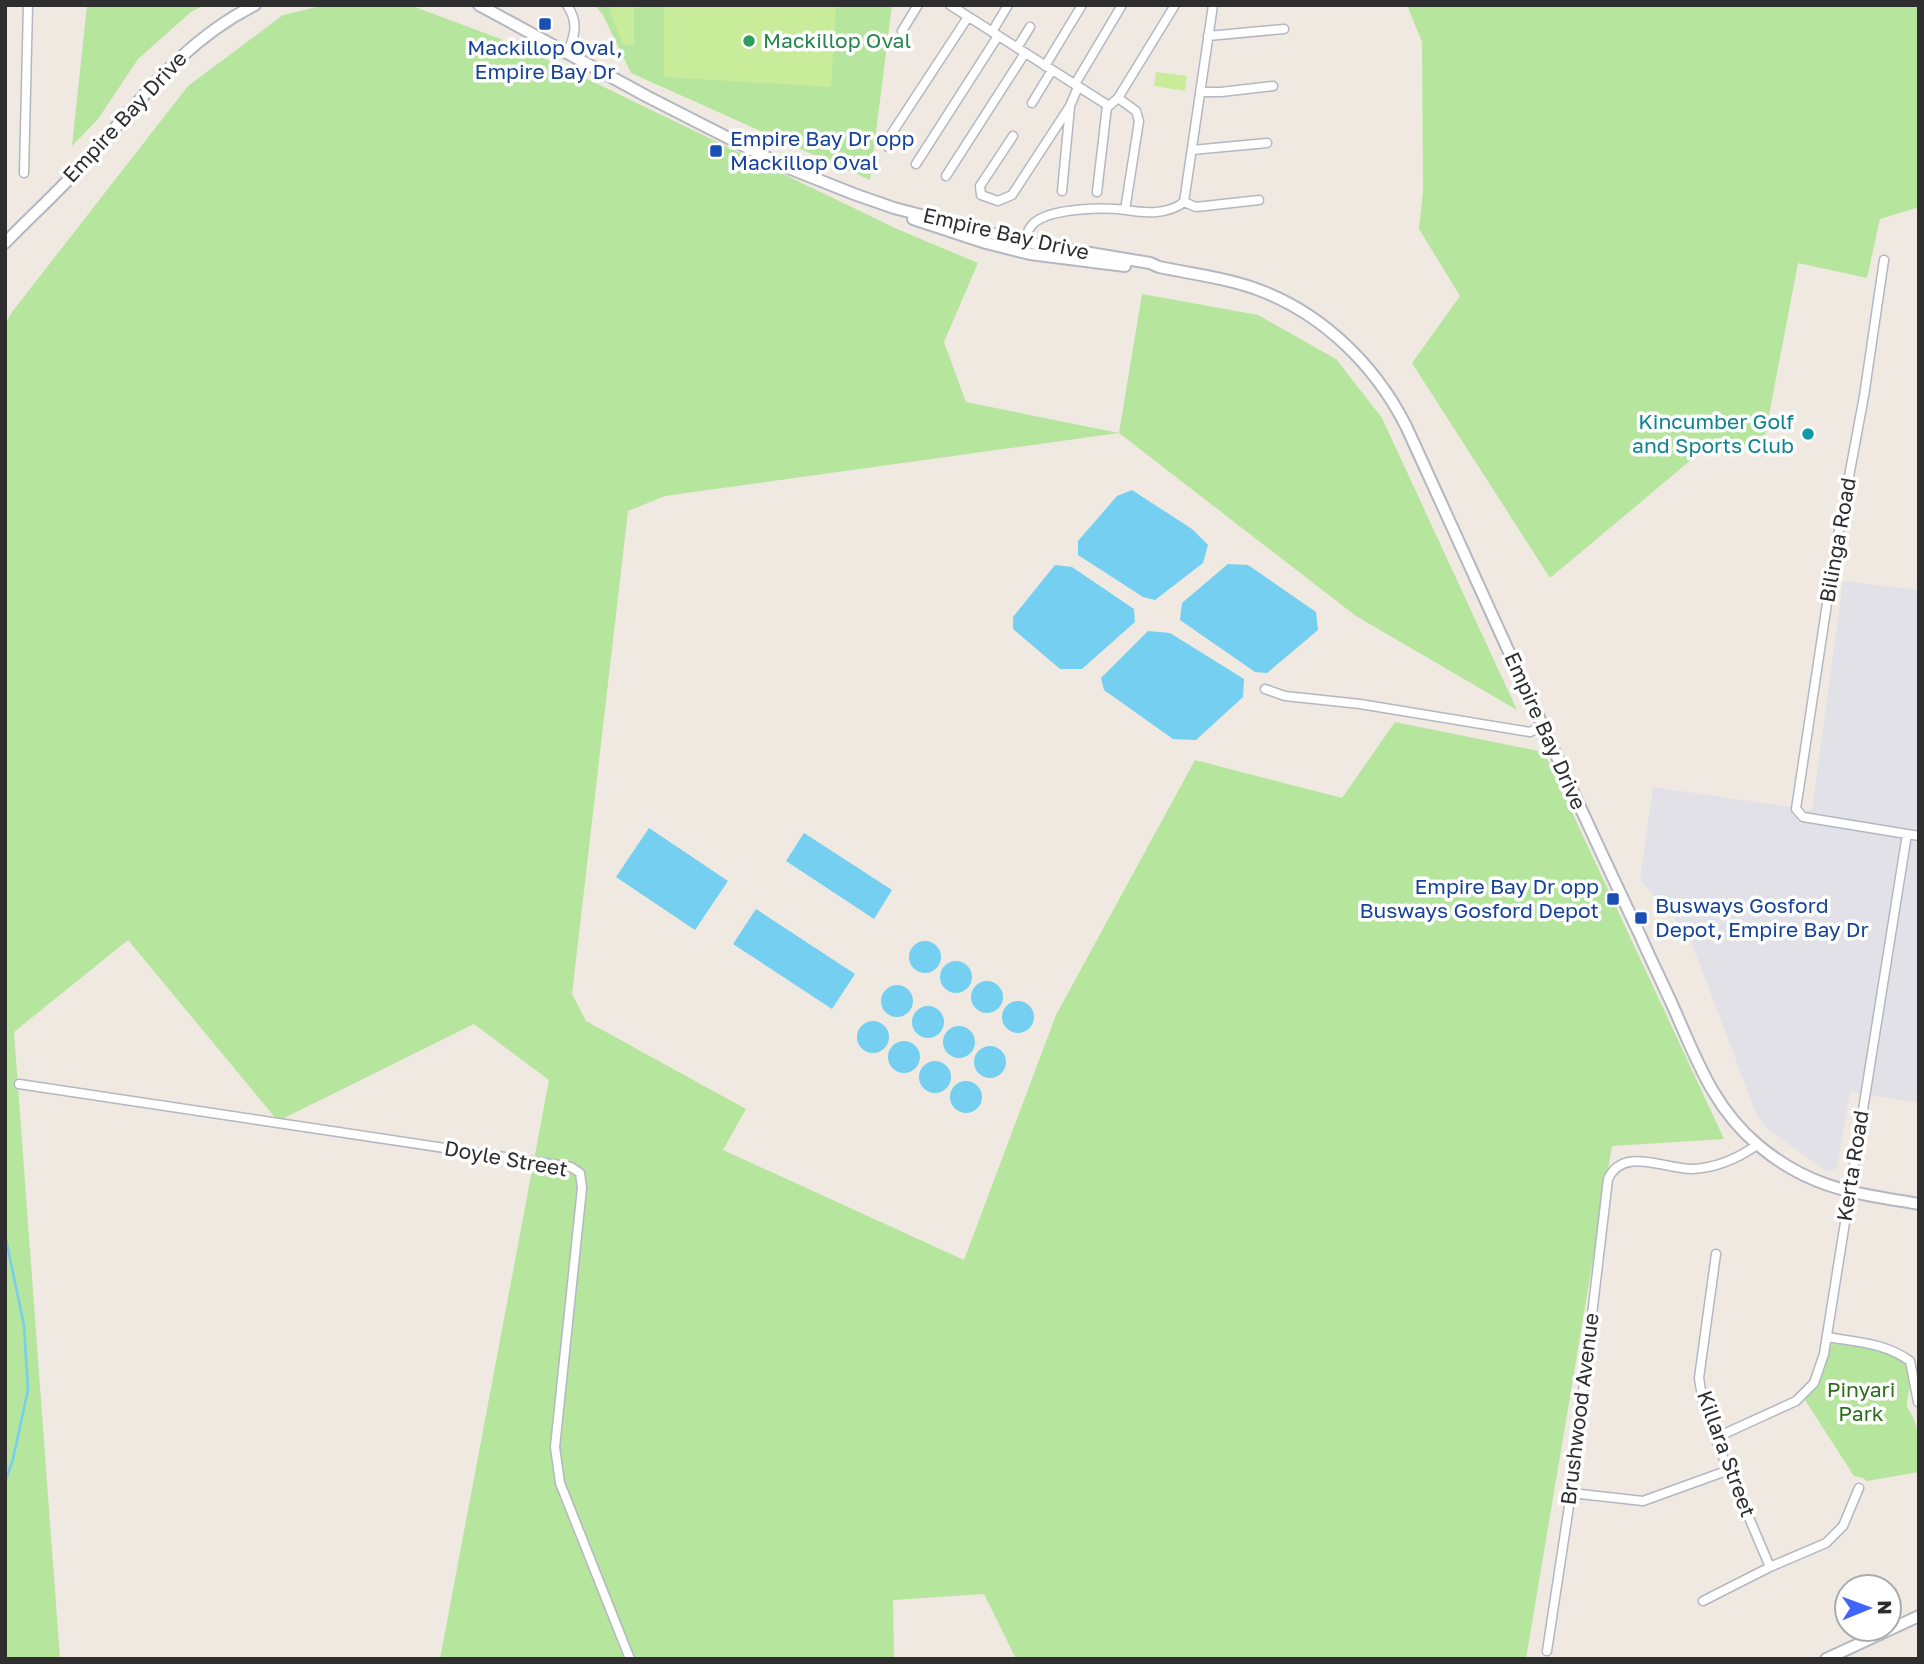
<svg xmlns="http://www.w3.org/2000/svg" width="1924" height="1664" font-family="'Golos Text',sans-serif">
	<rect width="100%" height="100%" fill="#efe9e1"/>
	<path fill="#e3e1e8" d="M 1843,581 L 1919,590 L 1919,1103 L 1850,1092 L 1837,1168 L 1827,1172 L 1765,1127 L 1756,1113 L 1689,936 L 1640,880 L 1653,787 L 1812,810 Z"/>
	<path fill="#b6e59e" d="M 87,5 L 205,5 L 191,12 L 138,59 L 98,119 L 72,146 Z
		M 325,5 L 410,5 L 517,45 L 897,229 L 978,263 L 944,342 L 966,402 L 1119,433 L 1142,294 L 1258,315 L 1336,359 L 1382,418 L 1517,710 L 1356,616 L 1119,433 L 665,496 L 628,511 L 572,994 L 586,1021 L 746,1109 L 723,1150 L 964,1260 L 1056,1015 L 1195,760 L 1342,798 L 1395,722 L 1544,752 L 1724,1139 L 1612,1146 L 1526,1659 L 1016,1659 L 984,1594 L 893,1600 L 894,1659 L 440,1659 L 549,1080 L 474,1024 L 278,1121 L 128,940 L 14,1032 L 60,1659 L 5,1659 L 5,324 L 12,312 L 188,86 L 283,15 Z
		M 595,5 L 892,5 L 870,180 L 631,73 L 603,15 Z
		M 1407,5 L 1919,5 L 1919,207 L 1880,219 L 1867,278 L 1798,263 L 1764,441 L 1697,455 L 1550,578 L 1412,363 L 1460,296 L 1419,229 L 1423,191 L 1422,42 Z
		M 1835,1343 C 1859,1347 1902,1345 1910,1374 C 1913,1385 1906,1396 1907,1407 C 1922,1429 1919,1447 1919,1472 L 1867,1481 L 1863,1478 L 1854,1476 L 1805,1400 L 1819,1382 L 1830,1345 Z"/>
	<path fill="#c9ec9a" d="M 618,5 L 634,6 L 634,46 L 623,44 L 609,10 Z
		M 664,5 L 836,5 L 831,87 L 664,77 Z
		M 1156,72 L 1187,76 L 1185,91 L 1154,86 Z"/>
	<path fill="#75cff0" d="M 1132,490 L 1192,529 L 1208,545 L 1203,563 L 1155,600 L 1143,597 L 1078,555 L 1078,541 L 1117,496 Z
		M 1228,564 L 1248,565 L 1316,612 L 1318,630 L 1267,673 L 1255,672 L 1180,620 L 1182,603 Z
		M 1055,565 L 1072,567 L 1134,609 L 1135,622 L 1082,669 L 1060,669 L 1013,629 L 1013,617 Z
		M 1148,631 L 1170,633 L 1244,679 L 1243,697 L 1196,740 L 1173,739 L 1104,690 L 1101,678 Z
		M 649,828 L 728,881 L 695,930 L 616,877 Z
		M 804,833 L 892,890 L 874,919 L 786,861 Z
		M 756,909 L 855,974 L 832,1009 L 733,944 Z
		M909 957a16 16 0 1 1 32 0a16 16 0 1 1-32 0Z
		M940 977a16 16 0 1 1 32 0a16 16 0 1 1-32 0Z
		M971 997a16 16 0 1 1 32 0a16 16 0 1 1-32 0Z
		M881 1001a16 16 0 1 1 32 0a16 16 0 1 1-32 0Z
		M1002 1017a16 16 0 1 1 32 0a16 16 0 1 1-32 0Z
		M912 1022a16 16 0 1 1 32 0a16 16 0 1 1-32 0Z
		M857 1037a16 16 0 1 1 32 0a16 16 0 1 1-32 0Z
		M943 1042a16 16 0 1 1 32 0a16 16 0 1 1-32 0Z
		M888 1057a16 16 0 1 1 32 0a16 16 0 1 1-32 0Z
		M974 1062a16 16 0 1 1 32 0a16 16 0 1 1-32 0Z
		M919 1077a16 16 0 1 1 32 0a16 16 0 1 1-32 0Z
		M950 1097a16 16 0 1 1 32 0a16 16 0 1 1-32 0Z"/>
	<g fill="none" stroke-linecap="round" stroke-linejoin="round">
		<path stroke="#75cff0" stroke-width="2.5" d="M 5,1235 L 24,1325 L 28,1390 L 13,1459 L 5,1482"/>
		<g stroke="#b4b7c1" stroke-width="11">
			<path id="street" d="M 567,5 C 579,23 575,35 567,54
				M 950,5 L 1109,106 L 1118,98 L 1175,5
				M 902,31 L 918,5
				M 992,32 L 1008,5
				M 1208,36 L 1284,29
				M 1017,48 L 1030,27
				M 1045,66 L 1082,5
				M 1075,84 L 1122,5
				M 1200,92 L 1221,92 L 1273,86
				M 1118,98 L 1136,111 L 1139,121 L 1125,210
				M 1032,103 L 1052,70
				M 1013,136 L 980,186 L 981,195 L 998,201 L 1012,195 L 1070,106 L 1078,87
				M 888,147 L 892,133 L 968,17
				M 1192,150 L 1267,143
				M 916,164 L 998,36
				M 24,173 L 28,5
				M 946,176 L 1025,53
				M 1062,191 L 1070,107
				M 1097,192 L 1107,106
				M 1184,202 L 1196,207 L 1259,200
				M 1024,242 C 1026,236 1028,228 1034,223 C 1051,208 1104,207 1126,210 C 1145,213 1168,215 1184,202 L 1213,5
				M 1884,260 L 1864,396 L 1834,557 L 1796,809 L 1803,817 L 1919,836
				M 1265,689 L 1285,696 L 1360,704 L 1530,732 L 1543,726
				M 19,1084 L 571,1167 L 580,1173 L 582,1188 L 555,1447 L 560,1483 L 630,1659
				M 1716,1254 L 1699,1378 L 1703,1403 L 1715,1438 L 1770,1567
				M 1827,1337 C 1857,1342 1885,1343 1910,1361 L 1918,1402
				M 1715,1438 L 1796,1401 L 1814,1383 L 1824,1354 L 1907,834
				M 1571,1493 L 1643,1501 L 1729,1470
				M 1703,1601 L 1770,1567 L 1826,1543 L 1843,1526 L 1859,1488
				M 1547,1651 L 1571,1493 L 1608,1179 C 1623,1146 1664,1169 1692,1169 C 1717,1168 1737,1159 1757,1145"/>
		</g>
		<g stroke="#b4b7c1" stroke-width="14">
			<path id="secondary" d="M 479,5 L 648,97 L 758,153 L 791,169 L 854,194 L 894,208 L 1024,242 L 1150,263 L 1159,267 C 1192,274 1227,278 1259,290 C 1323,314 1375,365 1406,426 C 1484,596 1560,767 1640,935 C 1650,958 1661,980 1671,1002 C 1695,1055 1712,1107 1758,1145 C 1810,1189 1855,1193 1919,1204
				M 913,219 L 986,243 L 1030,254 L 1125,266
				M 5,243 C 31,216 59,191 84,163 C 138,104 181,42 255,5
				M 1826,1659 L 1919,1616"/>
		</g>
		<use href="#street" stroke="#fff" stroke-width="8"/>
		<use href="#secondary" stroke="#fff" stroke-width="10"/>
	</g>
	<g fill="#1a4fb4" stroke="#fff" stroke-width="2.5">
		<rect x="538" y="17" width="14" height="14" rx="3.5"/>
		<rect x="709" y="144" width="14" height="14" rx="3.5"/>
		<rect x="1606" y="892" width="14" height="14" rx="3.5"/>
		<rect x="1634" y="911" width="14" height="14" rx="3.5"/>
	</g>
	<circle fill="#2e9e5b" stroke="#fff" stroke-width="2.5" cx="749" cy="41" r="7"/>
	<circle fill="#0f9aa8" stroke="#fff" stroke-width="2.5" cx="1808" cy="434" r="7"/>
	<g text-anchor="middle" stroke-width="7" stroke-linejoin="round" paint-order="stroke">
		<g font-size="21" fill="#27864d" stroke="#fff" text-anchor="start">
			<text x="763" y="48">Mackillop Oval</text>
		</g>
		<g font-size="21" fill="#164399" stroke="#fff" text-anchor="start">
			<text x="545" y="55" text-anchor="middle">Mackillop Oval,<tspan x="545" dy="24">Empire Bay Dr</tspan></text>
			<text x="730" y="146">Empire Bay Dr opp<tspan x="730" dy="24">Mackillop Oval</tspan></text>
			<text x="1599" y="894" text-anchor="end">Empire Bay Dr opp<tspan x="1599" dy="24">Busways Gosford Depot</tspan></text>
			<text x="1655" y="913">Busways Gosford<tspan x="1655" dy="24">Depot, Empire Bay Dr</tspan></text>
		</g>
		<g font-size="21" fill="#2e2e2e" stroke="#fff">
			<text transform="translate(125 117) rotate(-47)" y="7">Empire Bay Drive</text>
			<text transform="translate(1006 234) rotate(13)" y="7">Empire Bay Drive</text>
			<text transform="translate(1838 540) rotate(-80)" y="7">Bilinga Road</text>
			<text transform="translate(1545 731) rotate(66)" y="7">Empire Bay Drive</text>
			<text transform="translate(506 1159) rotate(10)" y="7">Doyle Street</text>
			<text transform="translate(1853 1166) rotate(-81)" y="7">Kerta Road</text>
			<text transform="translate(1580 1409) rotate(-83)" y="7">Brushwood Avenue</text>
			<text transform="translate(1726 1454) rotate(70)" y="7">Killara Street</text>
		</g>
		<g font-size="21" fill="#0d838f" stroke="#fff" text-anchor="end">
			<text x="1794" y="429">Kincumber Golf<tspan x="1794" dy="24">and Sports Club</tspan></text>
		</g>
		<g font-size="21" fill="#2c6e1b" stroke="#fff">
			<text x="1861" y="1397">Pinyari<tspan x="1861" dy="24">Park</tspan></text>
		</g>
	</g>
	<rect width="1924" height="1664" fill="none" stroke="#2e2e2e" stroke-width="14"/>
	<g transform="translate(1868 1608) rotate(89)"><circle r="33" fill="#ffffff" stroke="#ababab" stroke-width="2"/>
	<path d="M0-5L12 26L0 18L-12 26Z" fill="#4264fb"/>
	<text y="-10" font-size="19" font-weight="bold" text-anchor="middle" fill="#2e2e2e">N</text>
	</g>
</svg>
